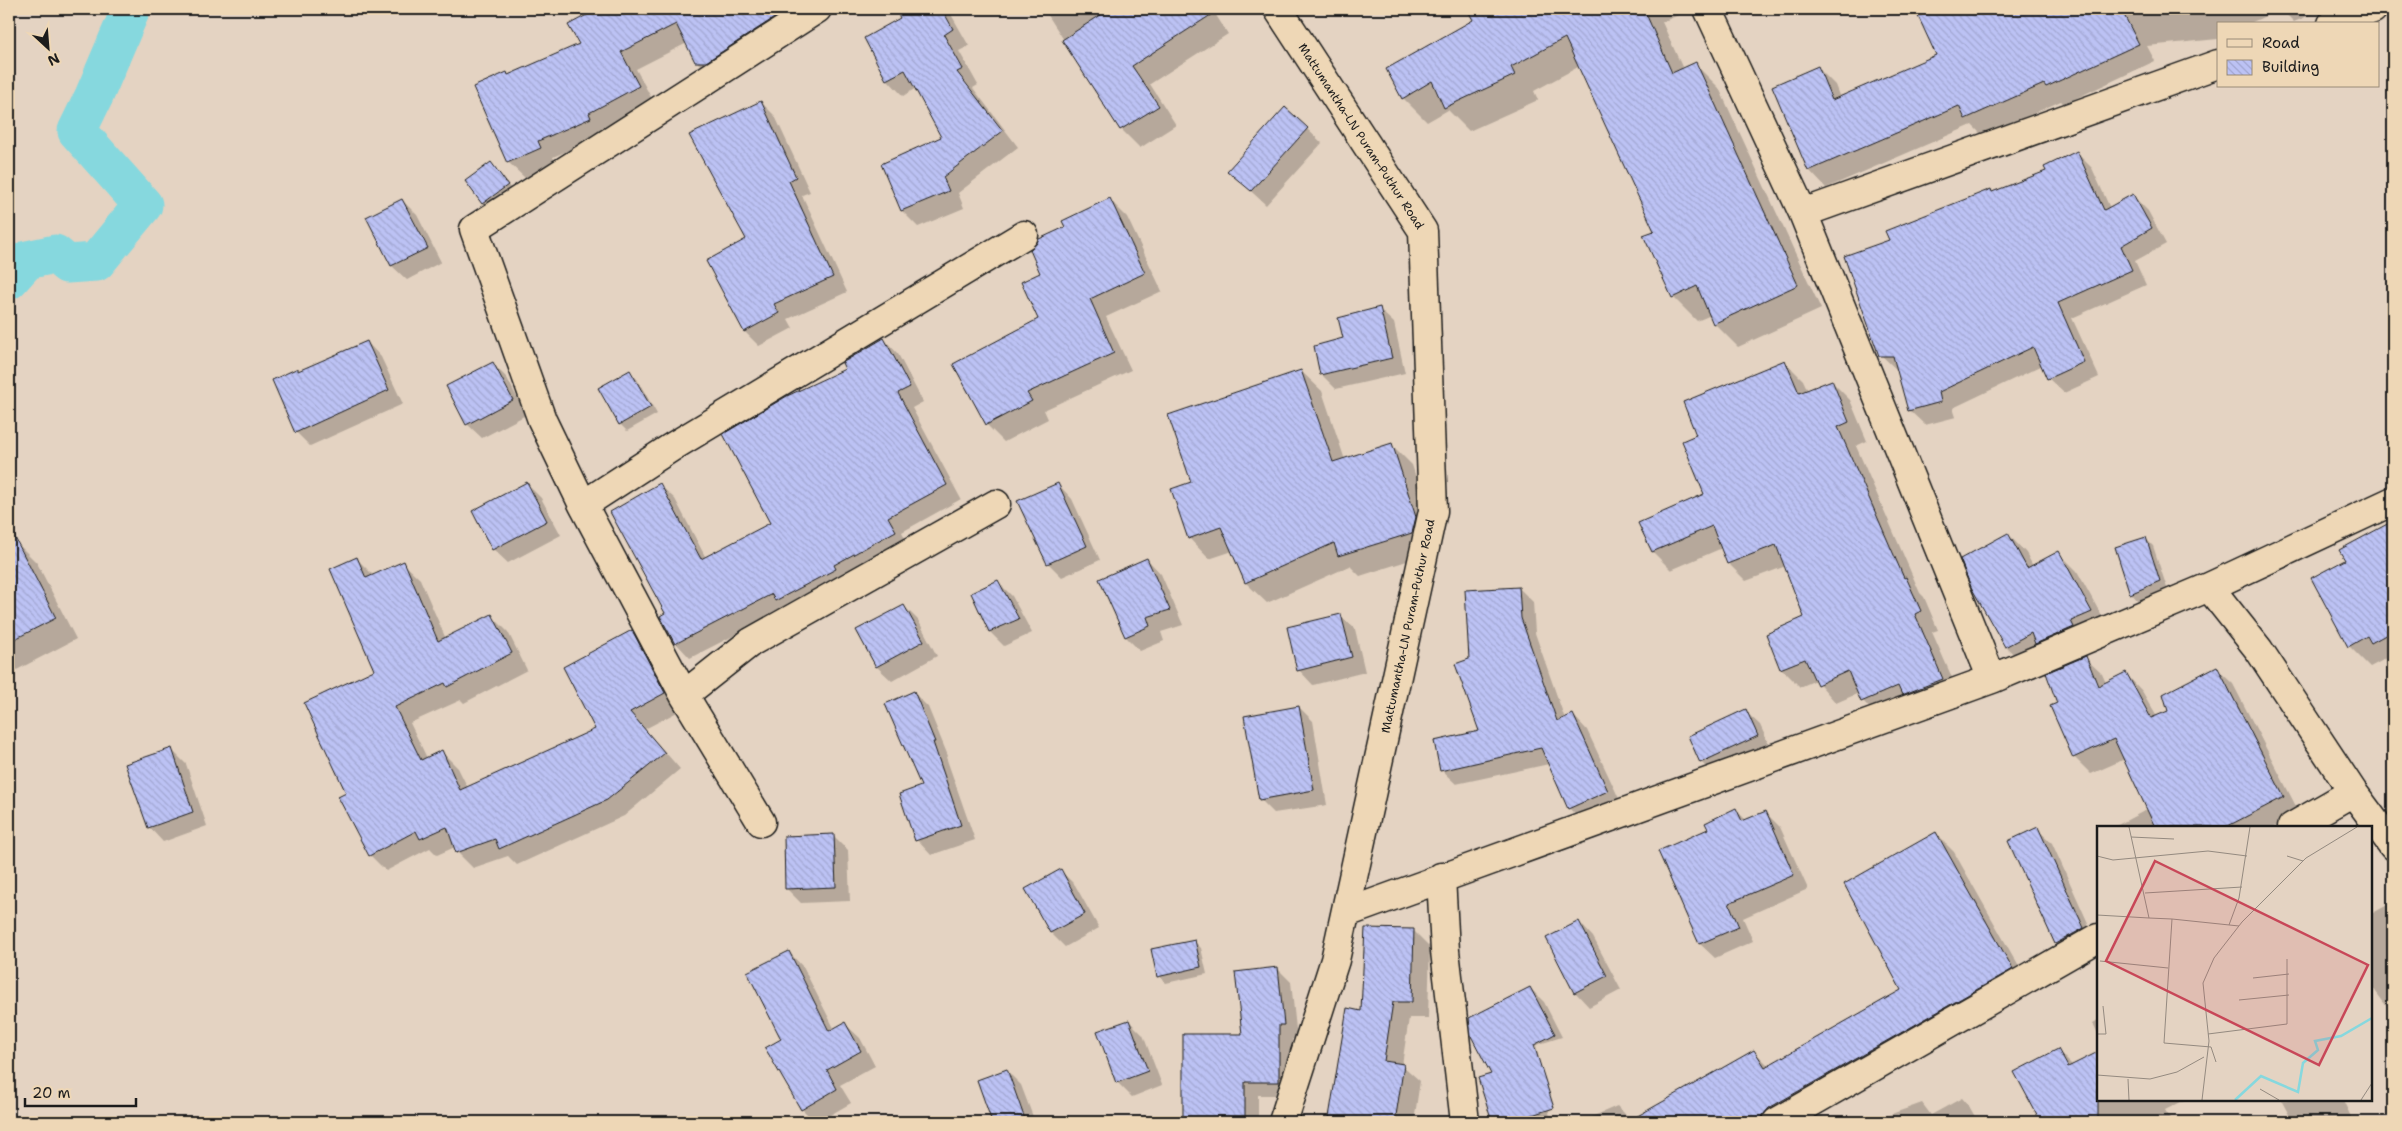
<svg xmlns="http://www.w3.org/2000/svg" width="2402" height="1131" font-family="'Shantell Sans',sans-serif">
	<defs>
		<pattern id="building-back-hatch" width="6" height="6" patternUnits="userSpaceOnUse" patternTransform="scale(1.25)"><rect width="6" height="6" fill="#bcc2f4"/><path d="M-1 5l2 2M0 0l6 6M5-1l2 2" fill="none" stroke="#a1a6d1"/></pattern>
	</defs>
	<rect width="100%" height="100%" fill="#e4d3c2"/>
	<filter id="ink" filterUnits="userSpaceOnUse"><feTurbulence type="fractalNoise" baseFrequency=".02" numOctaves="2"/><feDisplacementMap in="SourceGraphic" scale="10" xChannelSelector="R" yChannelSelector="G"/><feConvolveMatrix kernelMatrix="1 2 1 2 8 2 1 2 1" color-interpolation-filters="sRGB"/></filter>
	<g filter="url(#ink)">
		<path fill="#0003" d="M 620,9 L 793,9 L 713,77 L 696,61 L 687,43 L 636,69 L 654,103 L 607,134 L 553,157 L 556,164 L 525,178 L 508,162 L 509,76 L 580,45 L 604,17 Z
			M 897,9 L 948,9 L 969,46 L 959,51 L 978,85 L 973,88 L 1018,147 L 958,193 L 964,208 L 918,227 L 902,211 L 943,138 L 916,88 L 903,96 L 887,79 L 902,19 Z
			M 1044,9 L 1212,9 L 1228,34 L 1150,84 L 1176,125 L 1140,148 L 1121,129 Z
			M 1469,9 L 1679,9 L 1681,14 L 1662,22 L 1683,69 L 1695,64 L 1719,88 L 1821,309 L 1738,347 L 1714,323 L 1711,315 L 1697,321 L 1673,297 L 1655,231 L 1580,66 L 1534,91 L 1538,100 L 1469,131 L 1448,110 L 1427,122 L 1403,98 L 1475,20 Z
			M 1923,9 L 2324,9 L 2294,22 L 2281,9 L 2248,24 L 2218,24 L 2218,39 L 2147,46 L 2155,61 L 2064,104 L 2061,101 L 1983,136 L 1972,125 L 1826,188 L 1809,170 L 1818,68 L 1835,85 L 1840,98 L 1938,56 Z
			M 761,102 L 775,116 L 810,192 L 802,195 L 847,292 L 788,319 L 793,328 L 759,346 L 745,332 L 707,261 L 748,240 Z
			M 1307,129 L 1322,143 L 1266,205 L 1229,171 Z
			M 2077,153 L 2092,168 L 2110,208 L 2132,195 L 2148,211 L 2166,244 L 2135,261 L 2146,285 L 2072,318 L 2099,377 L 2064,393 L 2048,378 L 2043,365 L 1953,408 L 1956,417 L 1925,425 L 1909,410 L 1898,371 L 1881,355 L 1890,241 L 1993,193 L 2048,172 Z
			M 491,163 L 514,193 L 489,210 L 482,203 Z
			M 402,200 L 417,215 L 441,262 L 407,280 L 392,266 L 368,218 Z
			M 1110,200 L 1127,217 L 1162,291 L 1106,317 L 1131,370 L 1044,410 L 1048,419 L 1004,442 L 987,425 L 955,364 L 1040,319 L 1042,273 L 1067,227 Z
			M 1379,309 L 1394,323 L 1405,373 L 1336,389 L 1321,374 L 1344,339 Z
			M 884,339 L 898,354 L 923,402 L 912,408 L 961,499 L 902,532 L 909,546 L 690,658 L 676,643 L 667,613 L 660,485 L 675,499 L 706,558 L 772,523 L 847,369 Z
			M 367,342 L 381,357 L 403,404 L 310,446 L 296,432 L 297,370 L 299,372 Z
			M 1784,361 L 1803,380 L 1808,391 L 1832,382 L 1850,400 L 1867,441 L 1856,446 L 1920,593 L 1924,597 L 1938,630 L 1932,632 L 1961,698 L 1881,720 L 1863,701 L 1859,693 L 1836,703 L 1816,680 L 1800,687 L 1781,668 L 1806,618 L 1786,566 L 1746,581 L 1728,563 L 1722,548 L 1671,570 L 1653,552 L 1706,495 L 1698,436 Z
			M 493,364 L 507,378 L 526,415 L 482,438 L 467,424 Z
			M 1301,371 L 1322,391 L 1345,460 L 1392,445 L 1412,465 L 1436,538 L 1432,553 L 1360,576 L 1350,566 L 1267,603 L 1246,583 L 1233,551 L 1209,559 L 1189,538 L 1192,482 Z
			M 630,372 L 637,379 L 657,414 L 627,431 L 620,424 Z
			M 527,484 L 541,498 L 561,535 L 508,563 L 493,549 Z
			M 1058,484 L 1072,499 L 1100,560 L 1062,577 L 1048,563 Z
			M 2386,526 L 2393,534 L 2393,663 L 2387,658 L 2370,667 L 2349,646 L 2313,579 L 2346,561 Z
			M 2008,534 L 2026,553 L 2033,566 L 2059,553 L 2077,571 L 2110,631 L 2025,665 L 2006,647 L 1973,586 Z
			M 2146,539 L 2153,546 L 2167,588 L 2138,601 L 2132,594 L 2117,548 Z
			M 16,542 L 37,563 L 76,639 L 9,674 L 9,545 Z
			M 357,559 L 374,576 L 403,563 L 420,579 L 446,639 L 491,615 L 508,632 L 527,670 L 464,703 L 461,700 L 410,723 L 427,758 L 442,752 L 458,768 L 468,788 L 597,729 L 632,632 L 648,648 L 681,710 L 645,729 L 680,769 L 624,816 L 517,865 L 508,856 L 473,868 L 457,852 L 455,847 L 437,855 L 430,848 L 386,871 L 370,855 L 348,793 L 376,670 Z
			M 1147,559 L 1161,574 L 1183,625 L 1161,632 L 1164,641 L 1140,651 L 1126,637 L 1101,580 Z
			M 998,582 L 1012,596 L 1032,633 L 1004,646 L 990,632 Z
			M 1519,588 L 1533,602 L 1535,633 L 1565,719 L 1573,715 L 1587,730 L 1622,805 L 1583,823 L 1569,808 L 1549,764 L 1456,784 L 1441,770 L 1481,732 L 1470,660 Z
			M 904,606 L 918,620 L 937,656 L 892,681 L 877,667 L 858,630 Z
			M 1340,615 L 1355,629 L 1365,672 L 1313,685 L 1299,670 Z
			M 2085,658 L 2102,674 L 2106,683 L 2126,674 L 2142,691 L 2157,717 L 2170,712 L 2216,668 L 2233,684 L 2300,814 L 2274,827 L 2114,827 L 2148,809 L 2125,759 L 2091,774 L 2074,757 L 2059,704 Z
			M 913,692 L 928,707 L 948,756 L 946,757 L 975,840 L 931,855 L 917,840 L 923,787 Z
			M 1299,707 L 1313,721 L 1327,805 L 1274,813 L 1260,799 Z
			M 1745,711 L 1760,725 L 1772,751 L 1715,776 L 1701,762 Z
			M 171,749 L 186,764 L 207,826 L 163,842 L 149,827 Z
			M 1736,810 L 1747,821 L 1766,813 L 1780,827 L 1808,889 L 1743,918 L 1753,941 L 1715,958 L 1700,944 L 1660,851 L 1709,830 Z
			M 2037,829 L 2052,843 L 2097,943 L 2071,958 L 2056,943 L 2010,842 Z
			M 1935,833 L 1954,852 L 2031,988 L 1796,1122 L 1580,1122 L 1617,1106 L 1632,1121 L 1754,1051 L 1769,1066 L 1903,991 Z
			M 834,836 L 848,850 L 850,901 L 801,903 L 786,888 Z
			M 1061,871 L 1075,885 L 1099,928 L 1065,947 L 1051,933 L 1027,890 Z
			M 2393,902 L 2393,1015 L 2373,988 L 2371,989 L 2371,914 Z
			M 1579,922 L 1593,937 L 1621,990 L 1589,1007 L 1575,992 Z
			M 1414,931 L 1430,947 L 1428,1018 L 1409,1018 L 1402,1065 L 1420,1081 L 1414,1122 L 1336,1122 L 1331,1117 L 1363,1012 Z
			M 1194,941 L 1201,948 L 1207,974 L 1166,983 L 1159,976 Z
			M 789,952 L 803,967 L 835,1030 L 845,1024 L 860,1038 L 875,1066 L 840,1085 L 851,1103 L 818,1122 L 815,1122 L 802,1109 L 783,1039 Z
			M 1277,968 L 1291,982 L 1297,1038 L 1292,1039 L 1292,1095 L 1258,1095 L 1258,1122 L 1185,1122 L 1185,1036 L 1243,1036 Z
			M 1530,988 L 1544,1002 L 1562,1037 L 1536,1045 L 1551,1122 L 1493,1122 L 1479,1079 L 1492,1074 Z
			M 2098,1020 L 2098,1034 L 2093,1023 Z
			M 1129,1021 L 1143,1035 L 1162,1085 L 1132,1097 L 1117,1082 Z
			M 2057,1050 L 2073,1066 L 2098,1053 L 2098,1100 L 2185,1100 L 2165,1110 L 2172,1122 L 2042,1122 L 2016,1073 Z
			M 1007,1071 L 1021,1085 L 1035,1122 L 993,1122 L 978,1081 Z
			M 1962,1098 L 1969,1106 L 1978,1122 L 1888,1122 L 1886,1116 L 1922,1103 L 1931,1115 Z
			M 2281,1100 L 2343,1100 L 2353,1121 L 2293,1122 Z
			M 1822,1116 L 1828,1122 L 1809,1122 Z"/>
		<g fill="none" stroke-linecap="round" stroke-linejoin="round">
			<path stroke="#86d8de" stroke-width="39" d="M 9,280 L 27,260 L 55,254 L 67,264 L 96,262 L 143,205 L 77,131 L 94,96 L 131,9"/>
		</g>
		<path fill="url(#building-back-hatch)" stroke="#1c1c1c" d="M 598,9 L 788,9 L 706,62 L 695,62 L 676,24 L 621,52 L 639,86 L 589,113 L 591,118 L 538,141 L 541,148 L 507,163 L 473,87 L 507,72 L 508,75 L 579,44 L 568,25 Z
			M 895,9 L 942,9 L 953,29 L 944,35 L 963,69 L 957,72 L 1003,131 L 943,177 L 949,191 L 901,211 L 881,164 L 941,137 L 905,70 L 886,80 L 864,38 L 900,18 Z
			M 1110,9 L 1220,9 L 1132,66 L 1159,106 L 1120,130 L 1062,40 Z
			M 1467,9 L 1644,9 L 1672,73 L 1696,62 L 1798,285 L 1713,324 L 1697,286 L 1672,298 L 1643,235 L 1654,231 L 1565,38 L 1511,67 L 1515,75 L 1444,108 L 1432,81 L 1402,99 L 1386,69 L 1473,20 Z
			M 1934,9 L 2121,9 L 2139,44 L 2046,87 L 2044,84 L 1965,119 L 1959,106 L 1808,171 L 1772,86 L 1818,66 L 1832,100 L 1936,55 L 1918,16 Z
			M 761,101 L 796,177 L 789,181 L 833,277 L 774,304 L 779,313 L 744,332 L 706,261 L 746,239 L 689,135 Z
			M 1285,107 L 1308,128 L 1251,191 L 1227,171 Z
			M 2077,151 L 2104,210 L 2133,194 L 2152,228 L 2121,246 L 2132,270 L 2058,303 L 2084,362 L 2047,379 L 2033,347 L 1939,392 L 1941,402 L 1908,411 L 1893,356 L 1879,356 L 1844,256 L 1889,240 L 1885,231 L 1991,189 L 1992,192 L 2046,171 L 2044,167 Z
			M 491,162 L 508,185 L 482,204 L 465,181 Z
			M 1110,198 L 1145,273 L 1090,299 L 1114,353 L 1027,393 L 1032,401 L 986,425 L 953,364 L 1038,319 L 1021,282 L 1040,273 L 1030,250 L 1039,239 L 1065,227 L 1062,221 Z
			M 402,199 L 428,248 L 391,266 L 366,217 Z
			M 1380,307 L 1392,358 L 1320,375 L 1314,346 L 1343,338 L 1338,318 Z
			M 884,338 L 910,387 L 898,393 L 947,485 L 888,517 L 896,531 L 834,565 L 836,569 L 775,601 L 772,594 L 675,644 L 660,616 L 665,613 L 610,512 L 660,483 L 701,559 L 770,523 L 723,434 L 787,396 L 845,369 L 842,363 Z
			M 367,341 L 389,390 L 295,433 L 272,380 L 298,368 L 298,371 Z
			M 1785,360 L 1799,393 L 1832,380 L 1849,422 L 1838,427 L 1904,578 L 1906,577 L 1921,611 L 1915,614 L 1943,679 L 1902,695 L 1898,686 L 1861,702 L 1848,671 L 1817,685 L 1805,659 L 1780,669 L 1766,634 L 1804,617 L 1776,545 L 1727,564 L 1712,526 L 1652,552 L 1638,523 L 1704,494 L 1682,441 L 1696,435 L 1683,402 Z
			M 493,362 L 513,400 L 466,425 L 446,386 Z
			M 630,370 L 651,407 L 619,425 L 598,388 Z
			M 1301,370 L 1333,462 L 1392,443 L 1416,517 L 1412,533 L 1338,556 L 1334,543 L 1245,583 L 1221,527 L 1188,539 L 1171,489 L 1191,482 L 1168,415 Z
			M 527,482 L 547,521 L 492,550 L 472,511 Z
			M 1058,483 L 1087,546 L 1047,564 L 1017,501 Z
			M 2393,521 L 2393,631 L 2371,643 L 2367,636 L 2348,647 L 2311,578 L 2345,560 L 2339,550 Z
			M 9,526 L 56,618 L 9,642 Z
			M 2008,533 L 2027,568 L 2059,551 L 2092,612 L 2071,621 L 2074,627 L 2035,644 L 2031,633 L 2005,647 L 1971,587 L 1960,559 Z
			M 2146,537 L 2160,581 L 2130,594 L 2115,547 Z
			M 357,557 L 366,578 L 404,561 L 438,641 L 492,614 L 512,653 L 447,687 L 445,683 L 395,707 L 421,760 L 442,750 L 460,790 L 595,729 L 563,667 L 632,630 L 665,693 L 630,712 L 665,753 L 607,800 L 499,849 L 495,839 L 456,853 L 447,827 L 420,839 L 416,831 L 369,856 L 338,797 L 346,793 L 304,703 L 374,670 L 330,569 Z
			M 1147,558 L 1170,610 L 1147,617 L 1150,626 L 1125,637 L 1099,579 Z
			M 998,580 L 1019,619 L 989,632 L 971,593 Z
			M 1519,587 L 1521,618 L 1557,721 L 1573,714 L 1608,791 L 1568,809 L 1541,748 L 1440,771 L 1434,741 L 1479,731 L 1455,664 L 1469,659 L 1465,590 Z
			M 904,605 L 924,641 L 876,667 L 856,630 Z
			M 1341,614 L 1352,657 L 1297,671 L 1287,627 Z
			M 2086,656 L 2098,686 L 2126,672 L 2151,718 L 2168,711 L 2163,694 L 2217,666 L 2284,797 L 2226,827 L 2155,827 L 2114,739 L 2073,758 L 2050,706 L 2057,703 L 2046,673 Z
			M 914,691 L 935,742 L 933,742 L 961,825 L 915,841 L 899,794 L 921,786 L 885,704 Z
			M 1299,706 L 1314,790 L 1259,800 L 1244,716 Z
			M 1746,709 L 1758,736 L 1700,763 L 1688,736 Z
			M 172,748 L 193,812 L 148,828 L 125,764 Z
			M 1736,808 L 1742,821 L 1766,811 L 1794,875 L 1729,903 L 1739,927 L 1699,944 L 1658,851 L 1708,829 L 1705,823 Z
			M 2038,827 L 2084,928 L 2055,944 L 2008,841 Z
			M 1936,832 L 2013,969 L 1769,1108 L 1763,1115 L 1761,1122 L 1627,1122 L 1754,1050 L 1765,1067 L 1901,990 L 1844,884 Z
			M 834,834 L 836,887 L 785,889 L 784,836 Z
			M 1061,869 L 1085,914 L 1050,933 L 1025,889 Z
			M 1579,921 L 1607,976 L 1574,993 L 1546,938 Z
			M 1365,928 L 1414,929 L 1412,1002 L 1393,1002 L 1384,1061 L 1404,1064 L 1395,1122 L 1361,1122 L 1329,1117 L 1347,1008 L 1361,1011 Z
			M 1195,940 L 1201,967 L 1157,977 L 1151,949 Z
			M 789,951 L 829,1031 L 845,1022 L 861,1051 L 827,1070 L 837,1089 L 801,1110 L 765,1048 L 781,1039 L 747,972 Z
			M 1278,967 L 1284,1025 L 1279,1025 L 1279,1082 L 1245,1082 L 1245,1122 L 1183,1122 L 1183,1034 L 1242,1034 L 1235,972 Z
			M 1530,987 L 1555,1034 L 1534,1045 L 1554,1108 L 1509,1122 L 1492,1122 L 1478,1078 L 1491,1074 L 1471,1036 L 1469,1018 Z
			M 1129,1020 L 1148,1071 L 1116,1083 L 1097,1031 Z
			M 2058,1049 L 2068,1067 L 2098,1052 L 2098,1122 L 2041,1122 L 2014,1072 Z
			M 1007,1069 L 1026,1122 L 992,1122 L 977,1080 Z"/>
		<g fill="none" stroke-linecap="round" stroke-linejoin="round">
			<g stroke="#1c1c1c" stroke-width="31">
				<path id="minor" d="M 1708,9 L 1803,213 L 1992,679 L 2209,587 L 2259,650 L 2353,792 L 2393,846
					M 2332,24 L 2373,9
					M 1803,213 L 2218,64
					M 583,505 L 672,447 L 1024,235
					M 2209,587 L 2393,501
					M 684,695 L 751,642 L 996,504
					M 761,822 L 684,695 L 583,505 L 542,420 L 474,229 L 817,9
					M 2292,827 L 2353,792
					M 1441,877 L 1445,951 L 1465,1122
					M 1346,913 L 1992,679
					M 1777,1122 L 2098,938"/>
			</g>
			<g stroke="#1c1c1c" stroke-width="31">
				<g id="tertiary">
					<path id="s1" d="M 1278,9 L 1423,231 L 1433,511 L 1335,960 L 1283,1122"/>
				</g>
			</g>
			<use href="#minor" stroke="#eed7b6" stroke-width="28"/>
			<use href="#tertiary" stroke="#eed7b6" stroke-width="28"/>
		</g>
	</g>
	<g text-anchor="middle" stroke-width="4" stroke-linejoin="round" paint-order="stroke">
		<g font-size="12" fill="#1c1c1c" stroke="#eed7b6">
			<text dy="4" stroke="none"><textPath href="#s1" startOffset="152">Mattumantha-LN Puram-Puthur Road</textPath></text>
			<text transform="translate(1408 626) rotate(-78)" y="4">Mattumantha-LN Puram-Puthur Road</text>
		</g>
	</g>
	<g transform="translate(2097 826)">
		<rect width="275" height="275" fill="#e4d3c2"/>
		<path fill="none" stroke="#86d8de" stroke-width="2.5" d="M 138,274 L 164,250 L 201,266 L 206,237 L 221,224 L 218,215 L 244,210 L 275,192"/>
		<path fill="none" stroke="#948a80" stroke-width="1" d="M 32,1 L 52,92 L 75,93 L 67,217 L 114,221 L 119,236M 34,11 L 77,13M 0,30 L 16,34 L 111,25 L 150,30M 190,30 L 206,35M 48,67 L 145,61M 0,89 L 52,92M 75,93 L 142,100M 132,99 L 142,72 L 153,1M 3,135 L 71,142M 156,152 L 192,148M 142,174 L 192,169M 0,208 L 9,208 L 6,180M 111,208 L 190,198 L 190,133M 0,249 L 53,253 L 80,246 L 107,231M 31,253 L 32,274M 163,263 L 182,274M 105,274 L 112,215 L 106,157 L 117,132 L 145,96 L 209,32 L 260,1M 264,274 L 275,257"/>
		<path fill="#c84758" fill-opacity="0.15" stroke="#c84758" stroke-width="2.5" d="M 58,35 L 271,139 L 222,239 L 9,135 Z"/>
		<rect width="275" height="275" fill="none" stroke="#1c1c1c" stroke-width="2.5"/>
	</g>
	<rect width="2402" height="1131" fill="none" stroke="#eed7b6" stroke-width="30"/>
	<rect x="15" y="15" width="2372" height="1101" fill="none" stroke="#1c1c1c" stroke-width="2" filter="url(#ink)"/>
	<rect x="2217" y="22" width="162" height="65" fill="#eed7b6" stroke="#9a8c78"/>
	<rect x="2227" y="39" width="25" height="8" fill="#eed7b6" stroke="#9a8c78"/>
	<text x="2262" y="48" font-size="15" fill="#1c1c1c">Road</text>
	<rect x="2227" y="60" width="25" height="15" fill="url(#building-back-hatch)" stroke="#9a8c78"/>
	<text x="2262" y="72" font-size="15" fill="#1c1c1c">Building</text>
	<g transform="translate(48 48) rotate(154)" stroke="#eed7b6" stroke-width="4" paint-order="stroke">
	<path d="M0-4L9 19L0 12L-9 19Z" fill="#1c1c1c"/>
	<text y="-8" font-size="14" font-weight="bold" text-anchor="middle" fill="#1c1c1c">N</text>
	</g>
	<path d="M25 1098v8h111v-8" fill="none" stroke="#1c1c1c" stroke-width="2.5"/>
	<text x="32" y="1098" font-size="15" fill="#1c1c1c" stroke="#eed7b6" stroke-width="4" paint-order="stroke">20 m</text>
</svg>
